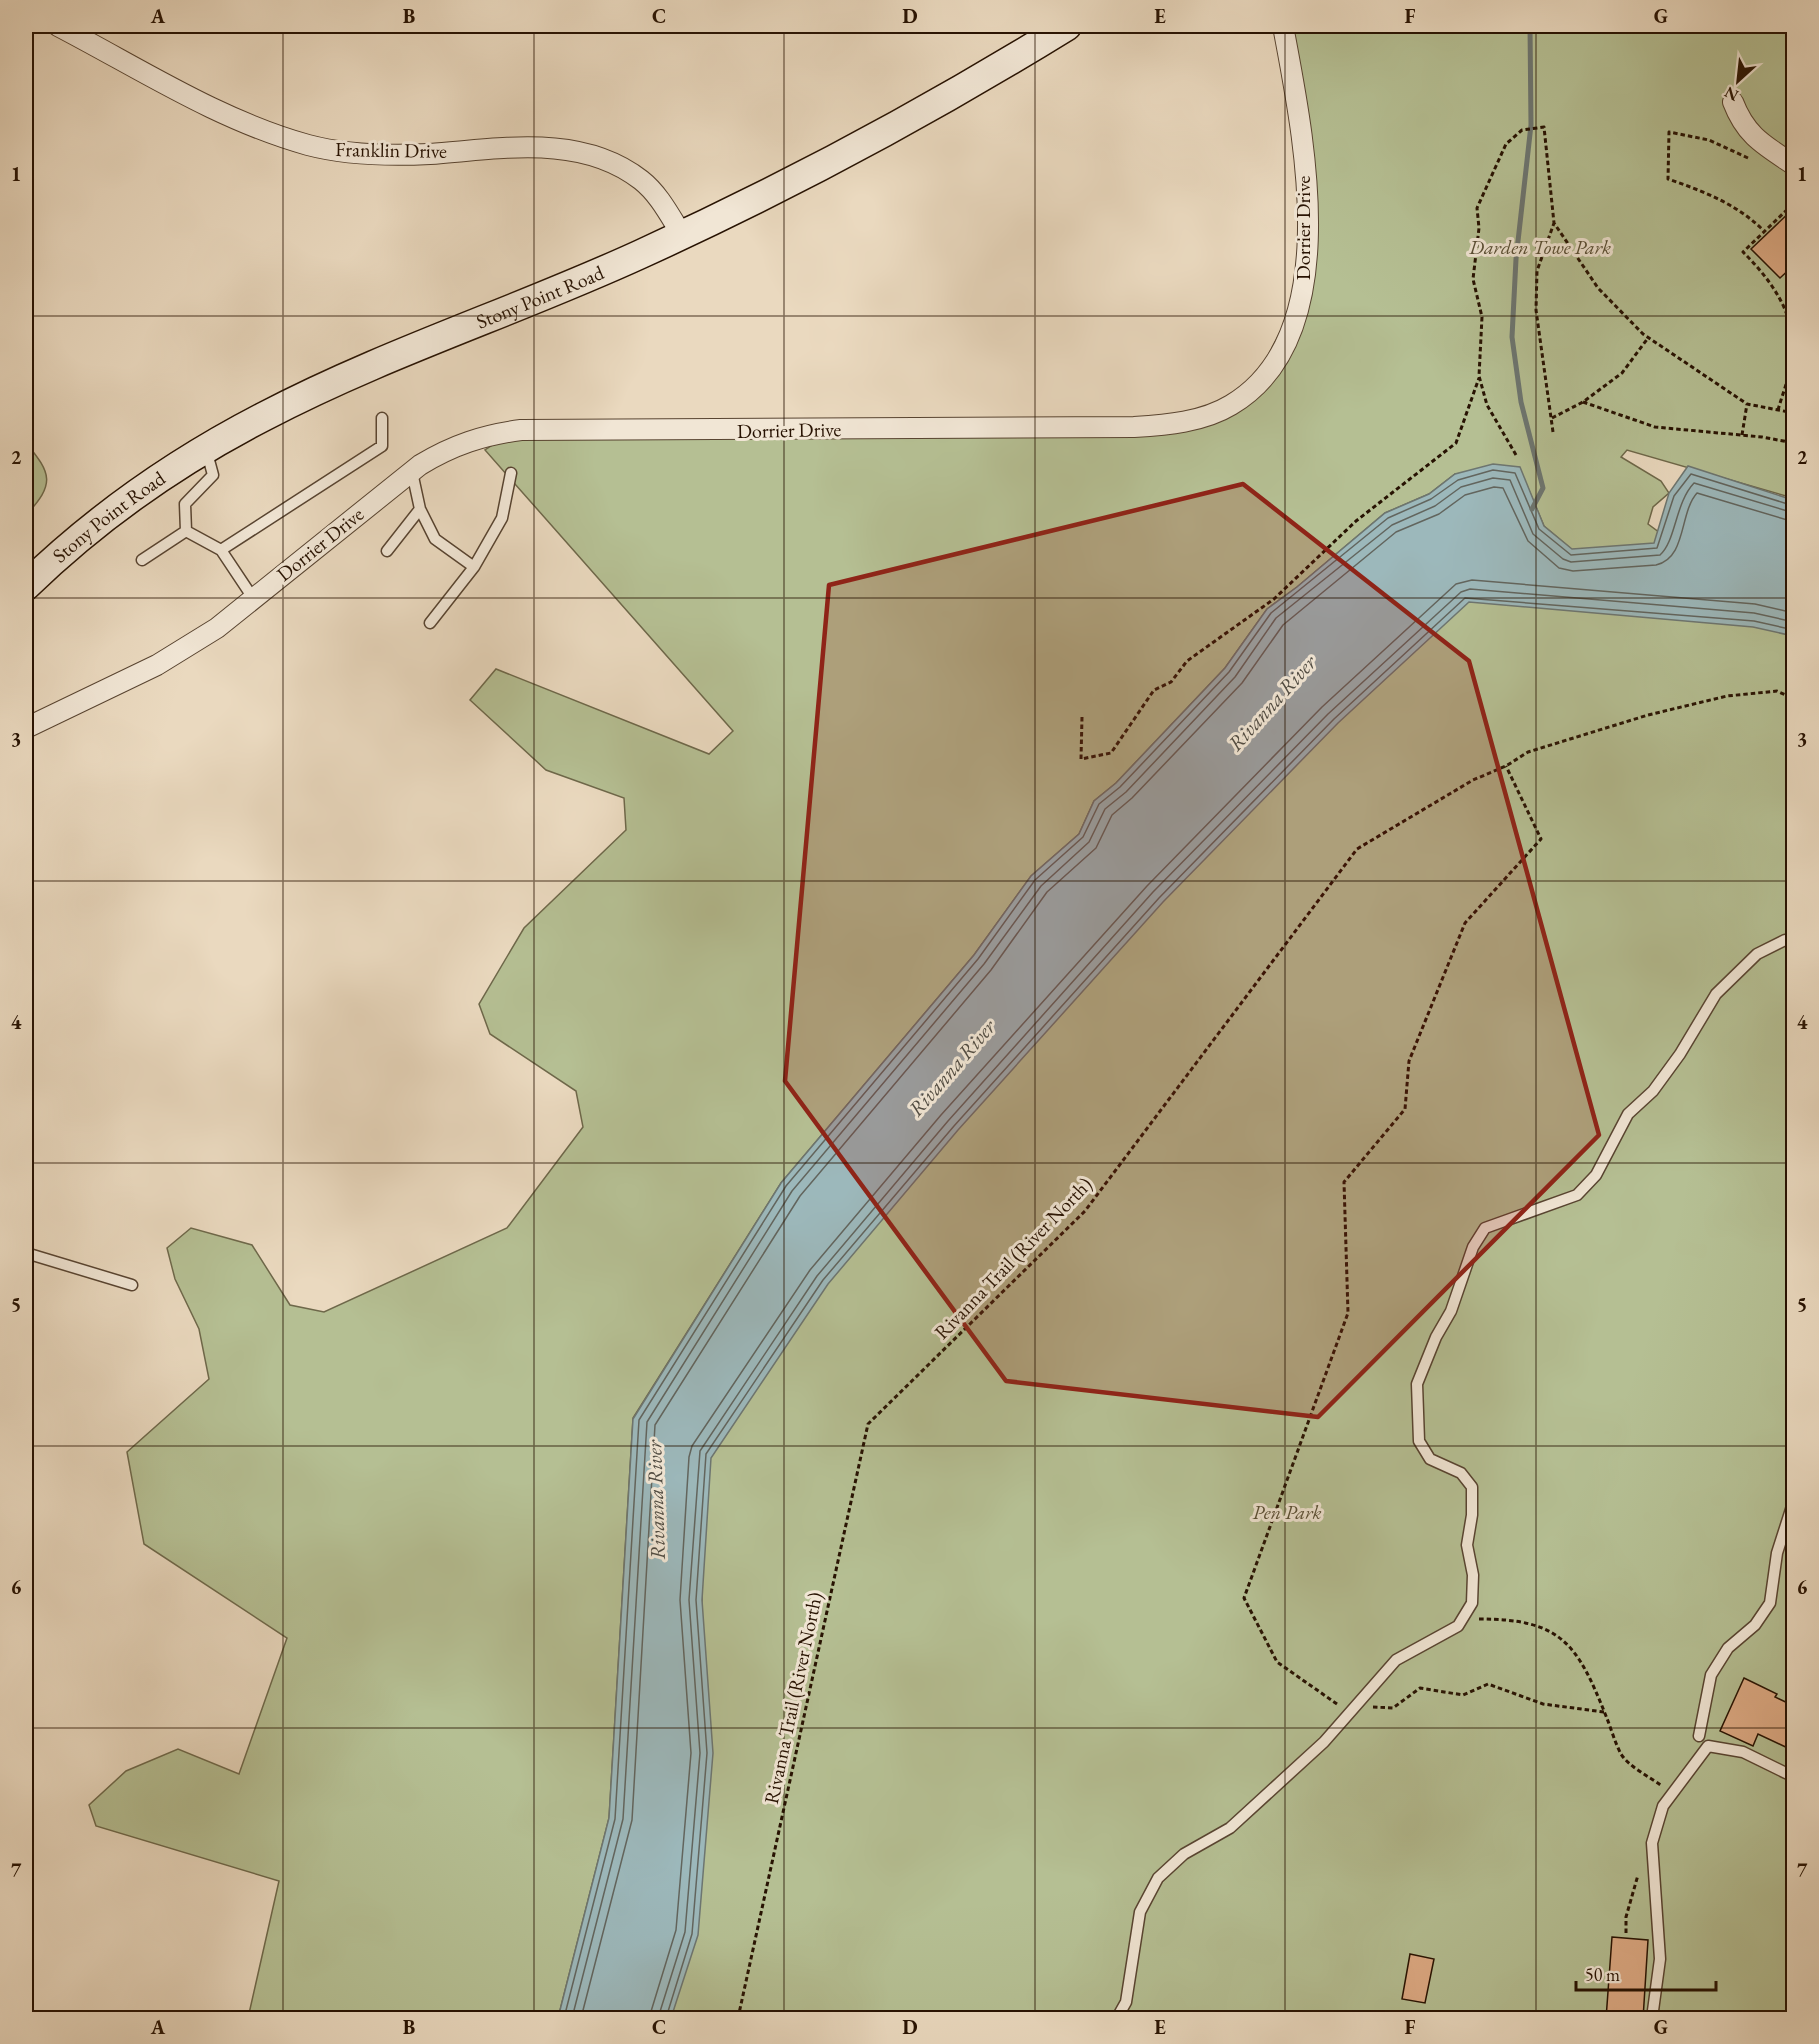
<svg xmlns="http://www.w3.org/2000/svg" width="1819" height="2044" font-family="'EB Garamond',serif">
	<rect width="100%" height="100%" fill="#ead9bf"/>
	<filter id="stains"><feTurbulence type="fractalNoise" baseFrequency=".00333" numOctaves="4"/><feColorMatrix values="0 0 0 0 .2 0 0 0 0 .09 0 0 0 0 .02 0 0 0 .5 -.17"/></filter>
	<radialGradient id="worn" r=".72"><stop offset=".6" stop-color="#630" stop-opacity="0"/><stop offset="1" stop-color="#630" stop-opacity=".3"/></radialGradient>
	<path fill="#b5bf93" stroke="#6e684a" stroke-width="1.5" d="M 1281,26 L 1793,26 L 1793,498 L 1627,450 L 1621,457 L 1661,481 L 1669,493 L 1653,507 L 1648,524 L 1663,535 L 1793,572 L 1793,2018 L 655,2018 L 702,1600 L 702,1471 L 807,1307 L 940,1133 L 1387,629 L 1569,547 L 1544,526 L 1519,467 L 1455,474 L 1429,494 L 1385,513 L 1297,587 L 1267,609 L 1225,668 L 1116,783 L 1094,801 L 1079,834 L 1031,876 L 974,955 L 781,1183 L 633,1418 L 609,1818 L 558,2018 L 248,2018 L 279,1881 L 96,1826 L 89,1805 L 126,1771 L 178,1749 L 239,1774 L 287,1638 L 144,1544 L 127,1452 L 209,1379 L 199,1329 L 175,1279 L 167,1248 L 191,1228 L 252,1245 L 290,1305 L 324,1312 L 507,1228 L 583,1127 L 576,1091 L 490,1034 L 479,1004 L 524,928 L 626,830 L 624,798 L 546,770 L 470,700 L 496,669 L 709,754 L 733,731 L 485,450 L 521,426 L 1115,427 L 1220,408 L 1256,379 L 1297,299 L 1304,207 Z
		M 26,443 C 52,474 55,484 26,515 Z"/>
	<path fill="#9cb8bb" stroke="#6d7671" stroke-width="1.5" d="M 1493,464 L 1520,467 L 1544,526 L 1572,549 L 1654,543 L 1669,493 L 1688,466 L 1793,500 L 1793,636 L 1753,627 L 1469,602 L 1338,723 L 1163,902 L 958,1130 L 828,1284 L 711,1458 L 702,1600 L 713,1753 L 698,1935 L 671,2018 L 558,2018 L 609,1818 L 633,1419 L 781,1183 L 974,955 L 1031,876 L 1079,834 L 1094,801 L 1116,783 L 1225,668 L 1267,609 L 1297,587 L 1385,513 L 1429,494 L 1455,474 Z"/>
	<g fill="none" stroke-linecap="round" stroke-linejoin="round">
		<path stroke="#62655e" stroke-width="1.5" d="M 564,2018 L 615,1819 L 639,1420 L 786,1186 L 978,959 L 1035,880 L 1083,837 L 1099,804 L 1120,787 L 1229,672 L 1271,613 L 1388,518 L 1431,499 L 1458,480 L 1493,470 L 1515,473 L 1539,529 L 1571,555 L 1657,548 L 1674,496 L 1691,474 L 1794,506
			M 572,2018 L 623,1819 L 647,1422 L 792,1191 L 984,964 L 1041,886 L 1089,842 L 1105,809 L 1126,792 L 1235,677 L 1276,618 L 1392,525 L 1435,506 L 1461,487 L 1493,478 L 1510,480 L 1533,534 L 1563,559 L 1571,562 L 1660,555 C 1676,541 1675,503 1694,483 L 1794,513
			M 581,2018 L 632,1820 L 655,1425 L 800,1196 L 991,970 L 1047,892 L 1096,848 L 1112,815 L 1132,798 L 1242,683 L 1283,625 L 1396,532 L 1439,514 L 1465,495 L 1494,487 L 1503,488 L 1528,541 L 1559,568 L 1573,571 L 1656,565 C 1687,558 1679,513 1697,493 L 1794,522
			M 649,2018 L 676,1930 L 691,1753 L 680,1600 L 689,1457 L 692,1446 L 810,1270 L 941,1115 L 1147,886 L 1322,707 L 1456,584 L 1472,580 L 1755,604 L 1794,613
			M 658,2018 L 685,1932 L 700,1753 L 689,1600 L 700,1451 L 817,1276 L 948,1121 L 1153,892 L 1328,714 L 1461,592 L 1470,589 L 1754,613 L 1794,622
			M 666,2018 L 692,1934 L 707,1753 L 696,1600 L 706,1454 L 823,1280 L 954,1126 L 1159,898 L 1334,719 L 1465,598 L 1754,621 L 1794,630"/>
		<path stroke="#6d7671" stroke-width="5" d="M 1530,26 L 1531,125 L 1516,259 L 1512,337 L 1521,402 L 1543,488 L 1532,509"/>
	</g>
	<path fill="#deab85" stroke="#271202" stroke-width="1.5" d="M 1794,208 L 1794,265 L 1780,278 L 1751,249 Z
		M 1744,1678 L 1777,1694 L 1775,1697 L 1794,1706 L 1794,1751 L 1758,1734 L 1753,1746 L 1720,1731 Z
		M 1612,1937 L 1648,1940 L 1643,2019 L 1606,2019 Z
		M 1410,1954 L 1434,1959 L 1425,2003 L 1402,1999 Z"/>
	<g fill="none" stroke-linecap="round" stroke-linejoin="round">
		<g stroke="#584431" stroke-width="13">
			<path id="service" d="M 412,472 L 420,509 L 435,539 L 474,567 L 502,518 L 511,473
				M 186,531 L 221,550 L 253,598
				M 221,550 L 382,446 L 382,418
				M 387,551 L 420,509
				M 142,560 L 186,531 L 185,504 L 213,475 L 206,449
				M 430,623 L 474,567
				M 26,1253 L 132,1285
				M 1699,1736 L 1711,1675 L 1728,1648 L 1755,1625 L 1770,1603 L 1777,1553 L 1794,1500
				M 1117,2018 L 1126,2002 L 1140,1912 L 1158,1878 L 1184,1854 L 1230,1828 L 1324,1742 L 1396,1660 L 1458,1626 L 1472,1603 L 1473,1575 L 1467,1545 L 1472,1515 L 1472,1487 L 1461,1473 L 1430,1459 L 1419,1441 L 1417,1384 L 1436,1337 L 1451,1311 L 1473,1247 L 1485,1228 L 1577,1195 L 1596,1175 L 1628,1114 L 1653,1091 L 1680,1054 L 1716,994 L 1757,954 L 1785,940 L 1794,941
				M 1652,2018 L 1660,1959 L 1652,1843 L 1663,1806 L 1708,1746 L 1743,1752 L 1792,1776"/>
		</g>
		<g stroke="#584431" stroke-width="22">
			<path id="minor" d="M 58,26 C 139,68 218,120 308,145 C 346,155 390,156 430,154 C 500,149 581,133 641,180 C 659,194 670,216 682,235
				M 1733,102 C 1746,136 1764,145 1794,165
				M 26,728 L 157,665 L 217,628 L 420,465 C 453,445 483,435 521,430 L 1134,427 C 1167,425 1203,422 1231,405 C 1347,336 1303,134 1283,26"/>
		</g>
		<g stroke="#271202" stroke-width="31">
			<g id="secondary">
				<path id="s1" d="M 26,586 C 96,518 176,462 263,417 C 385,353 517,311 641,254 C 788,187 931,110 1067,26"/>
			</g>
		</g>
		<path stroke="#271202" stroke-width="3" stroke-dasharray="4.5 3" stroke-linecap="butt" d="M 1788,66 L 1794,71
			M 1748,158 L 1709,140 L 1669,132 L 1668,179 C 1703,191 1737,204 1764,231
			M 1583,402 L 1655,427 L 1762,437 L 1794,443
			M 1778,410 C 1783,392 1791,373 1793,355 C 1796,313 1770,279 1743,252 L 1794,203
			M 1552,418 L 1583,402 L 1622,373 L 1648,338
			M 1553,432 L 1536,310 L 1537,271 L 1554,223
			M 1742,435 L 1747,404
			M 1516,455 L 1487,405 L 1479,376 L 1482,317 L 1473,279 L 1479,228 L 1477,208 L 1506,144 L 1522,130 L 1544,127 L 1554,223 L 1598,288 L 1643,334 L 1747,404 L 1794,413
			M 1082,717 L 1081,759 L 1111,753 L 1154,690 L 1171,682 L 1187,661 L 1274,599 L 1356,521 L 1456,443 L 1479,378
			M 1479,1619 C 1561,1619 1577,1643 1606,1716 C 1611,1728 1615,1743 1621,1754 C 1629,1767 1650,1777 1662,1786
			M 1337,1704 L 1277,1662 L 1244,1598 L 1348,1313 L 1344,1182 L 1405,1109 L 1409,1061 L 1465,923 L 1541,839 L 1506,766
			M 1373,1707 L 1393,1708 L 1420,1688 L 1463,1695 L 1488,1684 L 1543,1704 L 1604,1712
			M 1626,1933 L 1626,1917 L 1638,1875
			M 738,2018 L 868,1424 L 1085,1211 L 1357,849 L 1473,780 L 1506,766 L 1528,752 L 1648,715 L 1727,696 L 1777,691 L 1794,699"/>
		<use href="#service" stroke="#f1e6d5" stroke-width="10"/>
		<use href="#minor" stroke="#f1e6d5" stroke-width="20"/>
		<use href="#secondary" stroke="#f1e6d5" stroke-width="28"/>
	</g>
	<path fill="#8f2418" fill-opacity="0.2" stroke="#8f2418" stroke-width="4.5" stroke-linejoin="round" d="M 1243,484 L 1469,661 L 1599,1135 L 1318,1417 L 1006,1381 L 785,1081 L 829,585 Z"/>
	<path fill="none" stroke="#271202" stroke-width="1.5" stroke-opacity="0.55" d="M 283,26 L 283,2018M 534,26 L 534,2018M 784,26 L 784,2018M 1035,26 L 1035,2018M 1285,26 L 1285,2018M 1536,26 L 1536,2018M 26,316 L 1794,316M 26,598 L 1794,598M 26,881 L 1794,881M 26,1163 L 1794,1163M 26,1446 L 1794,1446M 26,1728 L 1794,1728"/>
	<g text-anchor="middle" stroke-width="6" stroke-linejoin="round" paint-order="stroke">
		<g font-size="20" fill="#271202" stroke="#f1e6d5">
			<text transform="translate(391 150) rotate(1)" y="7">Franklin Drive</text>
			<text transform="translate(1303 228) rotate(-90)" y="7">Dorrier Drive</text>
			<text dy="7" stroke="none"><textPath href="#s1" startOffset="594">Stony Point Road</textPath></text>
			<text transform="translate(789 430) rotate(-1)" y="7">Dorrier Drive</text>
			<text dy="7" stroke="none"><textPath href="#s1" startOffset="108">Stony Point Road</textPath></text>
			<text transform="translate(320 544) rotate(-39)" y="7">Dorrier Drive</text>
			<text transform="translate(1013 1258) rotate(-46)" y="7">Rivanna Trail (River North)</text>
			<text transform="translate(793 1698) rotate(-78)" y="7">Rivanna Trail (River North)</text>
		</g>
		<g font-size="20" font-style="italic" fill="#594f35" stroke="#f1e6d5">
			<text x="1540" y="254">Darden Towe Park</text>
			<text x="1287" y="1519">Pen Park</text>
		</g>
		<g font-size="21" font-style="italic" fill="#504c43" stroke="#f1e6d5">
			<text transform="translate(1272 703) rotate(-48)" y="7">Rivanna River</text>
			<text transform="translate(952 1068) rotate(-49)" y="7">Rivanna River</text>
			<text transform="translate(656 1500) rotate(-92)" y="7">Rivanna River</text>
		</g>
	</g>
	<rect width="1819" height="2044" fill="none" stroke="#ead9bf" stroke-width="66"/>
	<g transform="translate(1738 81) rotate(207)" stroke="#f1e6d5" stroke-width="4.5" paint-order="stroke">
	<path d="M0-4.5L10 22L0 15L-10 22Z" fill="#271202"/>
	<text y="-9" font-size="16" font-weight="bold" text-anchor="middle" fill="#271202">N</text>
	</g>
	<path d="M1576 1981v9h140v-9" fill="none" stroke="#271202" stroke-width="3"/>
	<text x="1585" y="1981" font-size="18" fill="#271202" stroke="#f1e6d5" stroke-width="4.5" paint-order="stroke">50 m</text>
	<rect x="33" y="33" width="1753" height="1978" fill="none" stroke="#271202" stroke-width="2"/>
	<g font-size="20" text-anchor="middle" font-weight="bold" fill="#271202">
		<text x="158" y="23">A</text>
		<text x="409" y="23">B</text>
		<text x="659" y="23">C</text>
		<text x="910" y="23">D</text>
		<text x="1160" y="23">E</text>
		<text x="1410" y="23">F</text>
		<text x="1661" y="23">G</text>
		<text x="16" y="181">1</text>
		<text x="1802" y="181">1</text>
		<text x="16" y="464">2</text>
		<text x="1802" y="464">2</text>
		<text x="16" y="746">3</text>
		<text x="1802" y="746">3</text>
		<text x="16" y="1029">4</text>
		<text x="1802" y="1029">4</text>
		<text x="16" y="1311">5</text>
		<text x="1802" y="1311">5</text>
		<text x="16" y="1594">6</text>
		<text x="1802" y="1594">6</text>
		<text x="16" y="1877">7</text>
		<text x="1802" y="1877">7</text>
		<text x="158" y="2034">A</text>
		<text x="409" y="2034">B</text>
		<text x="659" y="2034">C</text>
		<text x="910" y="2034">D</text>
		<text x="1160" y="2034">E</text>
		<text x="1410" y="2034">F</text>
		<text x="1661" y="2034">G</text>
	</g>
	<rect width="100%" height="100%" filter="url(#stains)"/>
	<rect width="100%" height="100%" fill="url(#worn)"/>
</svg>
